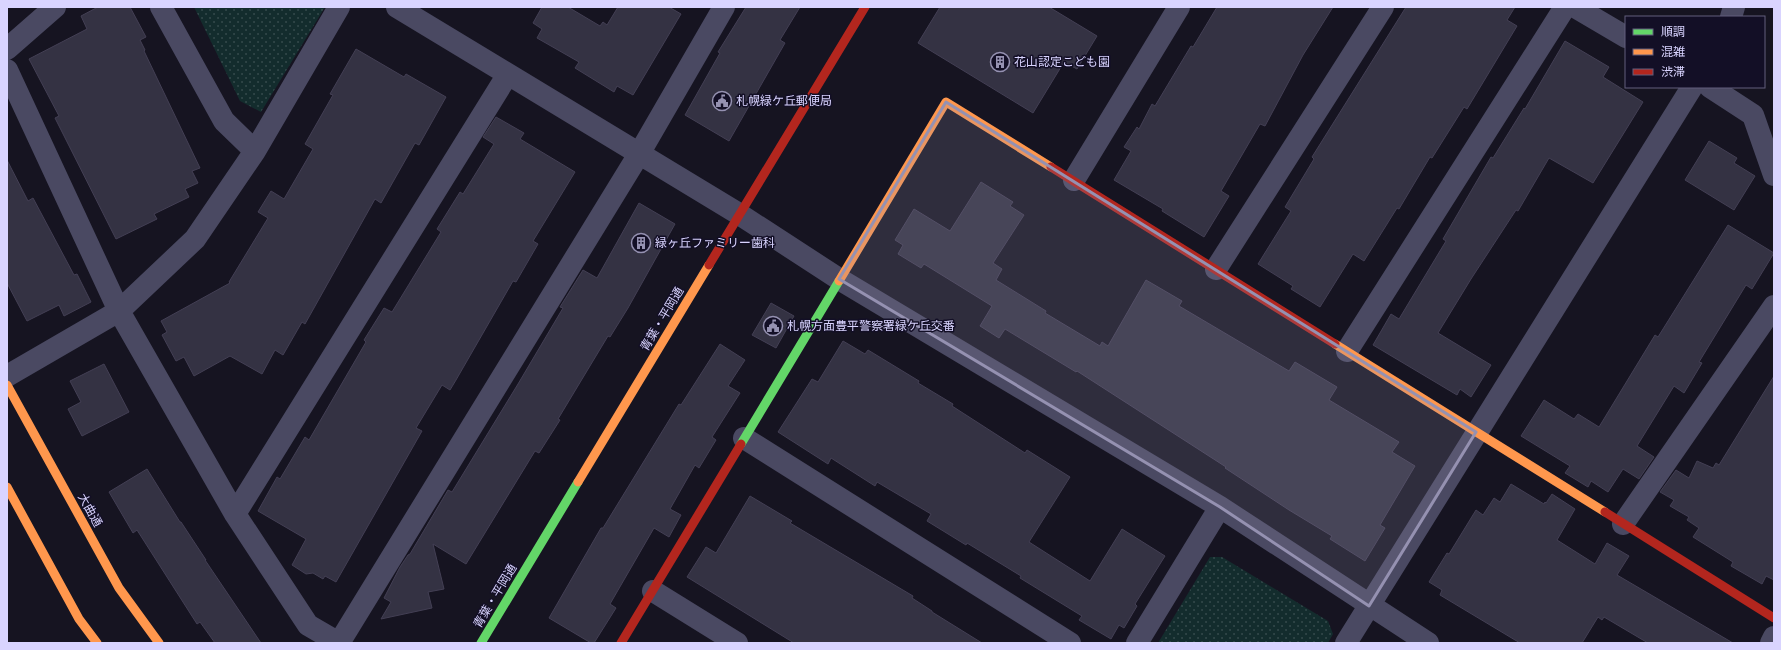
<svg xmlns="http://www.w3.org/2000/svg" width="1781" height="650" font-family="'Golos Text','Noto Sans JP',sans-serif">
	<defs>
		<pattern id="park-dots" width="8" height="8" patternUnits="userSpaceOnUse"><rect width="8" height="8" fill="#132c2d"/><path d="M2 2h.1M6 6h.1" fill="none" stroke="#354a4c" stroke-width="1.8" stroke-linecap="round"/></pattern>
	</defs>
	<rect width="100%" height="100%" fill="#161421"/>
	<path fill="url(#park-dots)" d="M 194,7 L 325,7 L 261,112 L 240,101 Z
		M 1210,557 L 1222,557 L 1328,621 L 1333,634 L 1328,643 L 1158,643 Z"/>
	<path fill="#343243" stroke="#433f54" d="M 98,7 L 130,7 L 146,37 L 140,40 L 145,50 L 144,51 L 200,168 L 192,171 L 198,183 L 185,189 L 189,197 L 154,214 L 157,219 L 116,239 L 55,118 L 59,116 L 29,59 L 87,29 L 81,16 Z
		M 542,7 L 568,7 L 600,26 L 603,22 L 607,25 L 618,7 L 669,7 L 681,14 L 633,95 L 617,86 L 614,92 L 575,68 L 579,62 L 537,38 L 542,29 L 533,23 Z
		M 746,7 L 800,7 L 780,40 L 785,43 L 729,141 L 685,115 L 720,53 L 718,52 Z
		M 940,7 L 1049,7 L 1097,36 L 1077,69 L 1064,62 L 1033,113 L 918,43 Z
		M 1217,7 L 1333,7 L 1303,55 L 1265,126 L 1260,124 L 1221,191 L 1229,196 L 1204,237 L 1162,211 L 1163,209 L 1114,180 L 1131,151 L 1124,147 L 1137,127 L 1139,129 L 1152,104 L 1155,106 L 1191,46 L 1193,47 Z
		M 1406,7 L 1515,7 L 1507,20 L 1517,26 L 1467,109 L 1464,107 L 1432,158 L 1430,157 L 1399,209 L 1397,208 L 1364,261 L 1353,254 L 1320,307 L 1291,289 L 1293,286 L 1258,264 L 1291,211 L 1285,207 L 1314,159 L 1312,157 Z
		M 1565,41 L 1609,67 L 1603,77 L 1643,102 L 1593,183 L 1549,158 L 1518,211 L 1516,210 L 1471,279 L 1438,333 L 1491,365 L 1471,397 L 1460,389 L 1457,395 L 1373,345 L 1391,314 L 1399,319 L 1446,241 L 1443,239 L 1491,157 L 1493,158 L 1524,108 L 1525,109 Z
		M 356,49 L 404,77 L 406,74 L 446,97 L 419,145 L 415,143 L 381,203 L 375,199 L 305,324 L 302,322 L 283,355 L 275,350 L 262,374 L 230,356 L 194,376 L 184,357 L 176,361 L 162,335 L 167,332 L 161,321 L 230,283 L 229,282 L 268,218 L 258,212 L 271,191 L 284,199 L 313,149 L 305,144 L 333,95 L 330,94 Z
		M 496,117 L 524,133 L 520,139 L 575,172 L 533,241 L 538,244 L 516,282 L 513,281 L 456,380 L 450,390 L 442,385 L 416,428 L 422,431 L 336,582 L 325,576 L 323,579 L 313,573 L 306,574 L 292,565 L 306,539 L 258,511 L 277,477 L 280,479 L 305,437 L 309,440 L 366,342 L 364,340 L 384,308 L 392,312 L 441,232 L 437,229 L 460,192 L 463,194 L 494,144 L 483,137 Z
		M 1709,141 L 1737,158 L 1734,163 L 1755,176 L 1734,210 L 1685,180 Z
		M 7,160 L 28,201 L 33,198 L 74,275 L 77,274 L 91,302 L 64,316 L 59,305 L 27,321 L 7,283 Z
		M 981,182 L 1013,202 L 1010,206 L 1024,215 L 993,263 L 1002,269 L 996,280 L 1046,311 L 1045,313 L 1100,346 L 1102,342 L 1108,346 L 1146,280 L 1182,301 L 1179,306 L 1289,371 L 1295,362 L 1337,387 L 1329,400 L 1399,442 L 1392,452 L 1415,466 L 1380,525 L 1385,528 L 1365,561 L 1330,539 L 1332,536 L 1289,510 L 1225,468 L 1226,467 L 1077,371 L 1076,372 L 1005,329 L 999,338 L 980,326 L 992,306 L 924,264 L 921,268 L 898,254 L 903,245 L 895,240 L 914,209 L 950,231 Z
		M 639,203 L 675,224 L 628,308 L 610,337 L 608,336 L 558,419 L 560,420 L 539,453 L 535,451 L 466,564 L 433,544 L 444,589 L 428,592 L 432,608 L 381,619 L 391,602 L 384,598 L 400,567 L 408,555 L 410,554 L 448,490 L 452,492 L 518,384 L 563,308 L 560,307 L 583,270 L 597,278 Z
		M 1728,225 L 1774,253 L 1752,289 L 1746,285 L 1699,362 L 1702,363 L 1684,393 L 1674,386 L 1637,446 L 1654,457 L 1639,479 L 1623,469 L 1608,492 L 1591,481 L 1588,487 L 1565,473 L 1570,466 L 1521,436 L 1544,400 L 1574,419 L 1578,414 L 1599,427 L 1655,335 L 1658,337 Z
		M 771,303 L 794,316 L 776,348 L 752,335 Z
		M 843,341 L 865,354 L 868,350 L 919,381 L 918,383 L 953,404 L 952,406 L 1025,453 L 1027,450 L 1070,477 L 1029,542 L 1090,581 L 1122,529 L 1165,556 L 1135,604 L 1137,606 L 1124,628 L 1119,625 L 1111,639 L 1079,620 L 1082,616 L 1020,578 L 1021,576 L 967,543 L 966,545 L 927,521 L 931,514 L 877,482 L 875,486 L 831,458 L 828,464 L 778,432 L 812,379 L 818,382 Z
		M 720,344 L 745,360 L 728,386 L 740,393 L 712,437 L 716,440 L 699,468 L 695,465 L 670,509 L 681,515 L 669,537 L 654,528 L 610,604 L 616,608 L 594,643 L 591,643 L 549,618 L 601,528 L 603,528 L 679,404 L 681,405 Z
		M 104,364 L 129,412 L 82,436 L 68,409 L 81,402 L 70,381 Z
		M 1774,376 L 1774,580 L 1766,576 L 1762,584 L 1731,566 L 1733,562 L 1693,537 L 1699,528 L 1687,520 L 1689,517 L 1670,506 L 1674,500 L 1660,492 L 1676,470 L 1689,478 L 1697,461 L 1713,468 L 1716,463 L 1719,465 Z
		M 147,469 L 180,522 L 181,522 L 206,560 L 205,560 L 261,643 L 215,643 L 200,622 L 197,624 L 137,530 L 133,533 L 109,492 Z
		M 1511,484 L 1544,504 L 1545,502 L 1546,503 L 1552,494 L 1575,509 L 1557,540 L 1595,564 L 1607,543 L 1629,556 L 1617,575 L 1733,643 L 1648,643 L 1604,617 L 1602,620 L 1598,617 L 1582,643 L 1520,643 L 1440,595 L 1442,590 L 1429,582 L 1447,553 L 1449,554 L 1476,510 L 1483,515 L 1494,498 L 1500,502 Z
		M 750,496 L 792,521 L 790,523 L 913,596 L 912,598 L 932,611 L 932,612 L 982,643 L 794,643 L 687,577 L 706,547 L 716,553 Z"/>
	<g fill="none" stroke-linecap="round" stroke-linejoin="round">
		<path stroke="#4a4962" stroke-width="22" d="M 161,7 L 224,121 L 255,151
			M 397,7 L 739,214 L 839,279 L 1220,507 L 1428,643
			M 1575,7 L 1626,37
			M 1731,17 L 1734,7
			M 7,49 L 55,7
			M 7,70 L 119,311 L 235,514 L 308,625 L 339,643
			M 1710,87 L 1753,115 L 1774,175
			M 1074,180 L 1179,7
			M 1216,269 L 1383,7
			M 1347,351 L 1565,7
			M 7,376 L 119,311 L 195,239 L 255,151 L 339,7
			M 744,438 L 1070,643
			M 235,514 L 508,74
			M 1623,524 L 1774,306
			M 653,591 L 737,643
			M 339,643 L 639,154 L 724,7
			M 1137,643 L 1220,507
			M 1346,643 L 1692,87
			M 1771,643 L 1774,637"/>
		<path stroke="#63d668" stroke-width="9" d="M 741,444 L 839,281
			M 481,643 L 578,482"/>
		<path stroke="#ff974d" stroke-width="9" d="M 839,281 L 946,102 L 1051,167
			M 1335,344 L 1605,512
			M 7,385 L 119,588 L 159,643
			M 578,482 L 709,265
			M 7,487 L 79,619 L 97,643"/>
		<path stroke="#b3261e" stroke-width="9" d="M 1051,167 L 1335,344
			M 709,265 L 865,7
			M 1605,512 L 1774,618
			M 621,643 L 741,444"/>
	</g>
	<path fill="#9591b1" fill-opacity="0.2" stroke="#9591b1" stroke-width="3" stroke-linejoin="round" d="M 946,102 L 1476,432 L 1369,606 L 1220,507 L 839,279 Z"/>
	<defs>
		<g id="building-ring" transform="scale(1)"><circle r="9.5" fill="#130f26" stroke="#9591b1" stroke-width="1.5"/><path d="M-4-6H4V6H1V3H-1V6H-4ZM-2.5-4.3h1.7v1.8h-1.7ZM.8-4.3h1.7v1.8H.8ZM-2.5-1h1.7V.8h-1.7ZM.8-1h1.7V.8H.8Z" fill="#9591b1"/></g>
		<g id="civic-ring" transform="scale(1)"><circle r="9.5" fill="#130f26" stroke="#9591b1" stroke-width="1.5"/><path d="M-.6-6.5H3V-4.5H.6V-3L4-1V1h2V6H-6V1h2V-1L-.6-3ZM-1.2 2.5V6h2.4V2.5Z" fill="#9591b1"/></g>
	</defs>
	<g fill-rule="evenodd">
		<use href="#building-ring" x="1000" y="62"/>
		<use href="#civic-ring" x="722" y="101"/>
		<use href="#building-ring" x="641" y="243"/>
		<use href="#civic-ring" x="773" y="326"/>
	</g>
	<g text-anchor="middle" stroke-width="3" stroke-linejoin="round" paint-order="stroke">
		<g font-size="12" fill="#d9d4ff" stroke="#130f26" text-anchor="start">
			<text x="1014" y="66">花山認定こども園</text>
			<text x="736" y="105">札幌緑ケ丘郵便局</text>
			<text x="655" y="247">緑ヶ丘ファミリー歯科</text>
			<text x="787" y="330">札幌方面豊平警察署緑ケ丘交番</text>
		</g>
		<g font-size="12" fill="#d9d4ff" stroke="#130f26">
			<text transform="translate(662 319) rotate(-59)" y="4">青葉・平岡通</text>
			<text transform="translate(90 510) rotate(61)" y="4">大曲通</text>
			<text transform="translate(495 596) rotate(-59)" y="4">青葉・平岡通</text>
		</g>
	</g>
	<rect width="1781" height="650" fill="none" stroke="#d9d4ff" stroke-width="16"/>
	<rect x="1625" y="16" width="140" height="72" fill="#130f26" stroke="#625e7d"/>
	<rect x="1633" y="29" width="20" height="6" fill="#63d668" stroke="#625e7d"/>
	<text x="1661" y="36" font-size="12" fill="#d9d4ff">順調</text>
	<rect x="1633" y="49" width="20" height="6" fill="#ff974d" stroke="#625e7d"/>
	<text x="1661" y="56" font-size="12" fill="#d9d4ff">混雑</text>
	<rect x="1633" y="69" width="20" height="6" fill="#b3261e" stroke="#625e7d"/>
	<text x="1661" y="76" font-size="12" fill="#d9d4ff">渋滞</text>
</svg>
